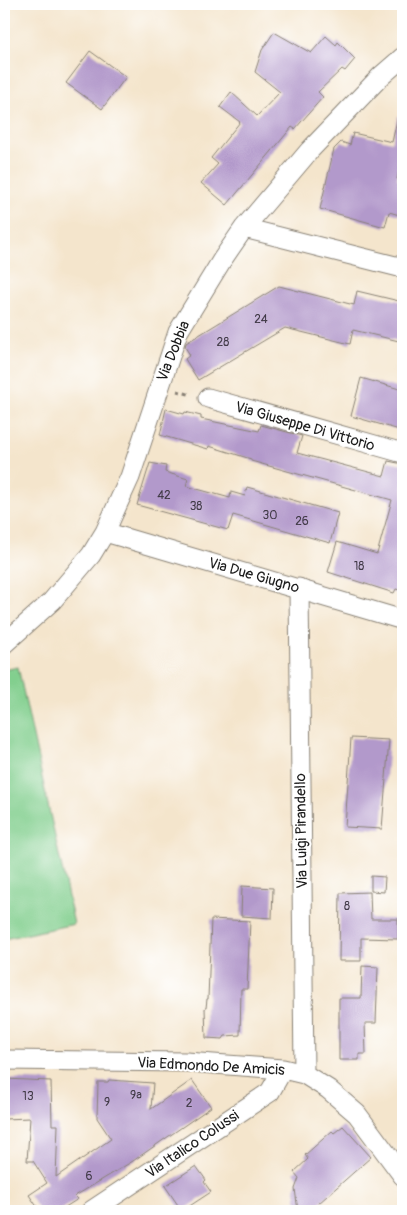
<svg xmlns="http://www.w3.org/2000/svg" width="407" height="1215" font-family="Pangolin,sans-serif">
	<rect width="100%" height="100%" fill="#fff"/>
	<filter id="ink" filterUnits="userSpaceOnUse"><feTurbulence type="fractalNoise" baseFrequency=".02" numOctaves="2"/><feDisplacementMap in="SourceGraphic" scale="10" xChannelSelector="R" yChannelSelector="G"/><feConvolveMatrix kernelMatrix="1 2 1 2 8 2 1 2 1" color-interpolation-filters="sRGB"/></filter>
	<filter id="wash" filterUnits="userSpaceOnUse"><feTurbulence type="fractalNoise" baseFrequency=".0096" numOctaves="4" result="noise"/><feDisplacementMap in="SourceGraphic" scale="20" xChannelSelector="R" yChannelSelector="G"/><feGaussianBlur stdDeviation="1.12" result="paint"/><feColorMatrix in="noise" values="0 0 0 0 0 0 0 0 0 0 0 0 0 0 0 0 0 1.4 0 .05"/><feComposite in="paint" operator="in"/></filter>
	<g filter="url(#wash)">
		<rect width="100%" height="100%" fill="#f4e5cc"/>
		<path fill="#82cf8e" stroke="#4f7655" d="M 18,667 L 74,924 L 4,939 L 4,670 Z"/>
		<g id="blocks">
			<path fill="#b299cb" d="M 274,32 L 311,53 L 326,36 L 336,45 L 338,42 L 355,59 L 345,71 L 342,69 L 318,92 L 323,97 L 295,129 L 292,127 L 227,205 L 201,183 L 218,164 L 211,158 L 240,122 L 220,107 L 231,92 L 257,116 L 280,92 L 255,72 L 262,50 Z
				M 90,51 L 126,77 L 102,109 L 66,83 Z
				M 398,116 L 403,117 L 403,153 L 397,179 L 403,180 L 403,216 L 389,212 L 385,227 L 320,209 L 334,149 L 341,142 L 350,145 L 353,133 L 392,142 Z
				M 279,286 L 354,305 L 357,291 L 403,302 L 403,342 L 353,330 L 350,344 L 285,328 L 198,380 L 185,359 L 190,355 L 185,347 L 186,343 Z
				M 361,378 L 403,390 L 403,431 L 351,416 Z
				M 166,409 L 184,414 L 185,412 L 201,416 L 201,419 L 259,431 L 261,425 L 302,436 L 297,453 L 384,476 L 388,461 L 403,464 L 403,591 L 396,589 L 394,593 L 328,572 L 337,542 L 377,554 L 392,500 L 251,461 L 251,459 L 209,446 L 208,449 L 160,435 Z
				M 150,463 L 166,466 L 165,472 L 188,479 L 186,486 L 230,498 L 231,492 L 245,496 L 247,487 L 338,513 L 330,543 L 233,515 L 228,530 L 137,505 Z
				M 351,738 L 389,740 L 382,829 L 345,827 Z
				M 371,876 L 385,877 L 384,892 L 371,891 Z
				M 242,886 L 273,888 L 272,918 L 241,916 Z
				M 370,892 L 371,919 L 398,919 L 398,939 L 361,938 L 361,961 L 339,961 L 340,893 Z
				M 211,919 L 250,921 L 247,989 L 241,989 L 240,1035 L 225,1036 L 223,1039 L 206,1038 L 205,1008 L 206,1008 L 207,999 L 208,999 Z
				M 362,966 L 378,967 L 376,1023 L 365,1023 L 366,1054 L 359,1054 L 359,1060 L 339,1060 L 339,998 L 361,998 Z
				M 4,1079 L 51,1081 L 52,1125 L 58,1125 L 56,1177 L 111,1139 L 97,1118 L 98,1082 L 108,1082 L 109,1080 L 153,1083 L 151,1109 L 192,1080 L 211,1107 L 133,1161 L 75,1196 L 78,1199 L 59,1211 L 40,1211 L 29,1195 L 47,1183 L 33,1161 L 27,1161 L 30,1118 L 4,1119 Z
				M 343,1126 L 371,1157 L 310,1211 L 298,1211 L 295,1189 L 299,1178 L 294,1172 L 308,1159 L 305,1155 L 332,1131 L 334,1133 Z
				M 196,1166 L 206,1180 L 204,1182 L 211,1192 L 182,1211 L 165,1186 Z"/>
		</g>
	</g>
	<g filter="url(#ink)">
		<use href="#blocks" fill-opacity="0" stroke="#888074" stroke-width="1"/>
		<g fill="none" stroke-linecap="round" stroke-linejoin="round">
			<g stroke="#888074" stroke-width="21">
				<path id="minor" d="M 244,228 L 403,268
					M 208,398 L 403,453
					M 105,532 L 403,620
					M 299,588 L 304,1074
					M 4,644 L 52,601 L 91,555 L 105,532 L 130,477 L 178,332 L 222,260 L 244,228 L 310,150 L 380,77 L 403,57
					M 4,1060 L 186,1062 L 283,1069 L 304,1074 L 328,1089 L 357,1114 L 403,1176
					M 91,1211 L 270,1092 L 283,1069"/>
			</g>
			<path stroke="#888074" stroke-width="3" stroke-dasharray="4 4" stroke-linecap="butt" d="M 177,391 L 192,395"/>
			<use href="#minor" stroke="#fff" stroke-width="19"/>
		</g>
	</g>
	<g text-anchor="middle" stroke-width="4" stroke-linejoin="round" paint-order="stroke">
		<g font-size="12" fill="#423b48">
			<text x="261" y="323">24</text>
			<text x="223" y="346">28</text>
			<text x="164" y="499">42</text>
			<text x="196" y="510">38</text>
			<text x="270" y="519">30</text>
			<text x="302" y="525">26</text>
			<text x="359" y="570">18</text>
			<text x="347" y="910">8</text>
			<text x="136" y="1099">9a</text>
			<text x="28" y="1100">13</text>
			<text x="107" y="1106">9</text>
			<text x="189" y="1107">2</text>
			<text x="89" y="1180">6</text>
		</g>
		<g font-size="15" fill="#1c1c1c" stroke="#fff">
			<text transform="translate(173 351) rotate(-68)" y="5">Via Dobbia</text>
			<text transform="translate(305 426) rotate(16)" y="5">Via Giuseppe Di Vittorio</text>
			<text transform="translate(254 575) rotate(16)" y="5">Via Due Giugno</text>
			<text transform="translate(301 831) rotate(-91)" y="5">Via Luigi Pirandello</text>
			<text transform="translate(211 1066) rotate(3)" y="5">Via Edmondo De Amicis</text>
			<text transform="translate(192 1144) rotate(-34)" y="5">Via Italico Colussi</text>
		</g>
	</g>
	<rect width="407" height="1215" fill="none" stroke="#fff" stroke-width="20"/>
</svg>
